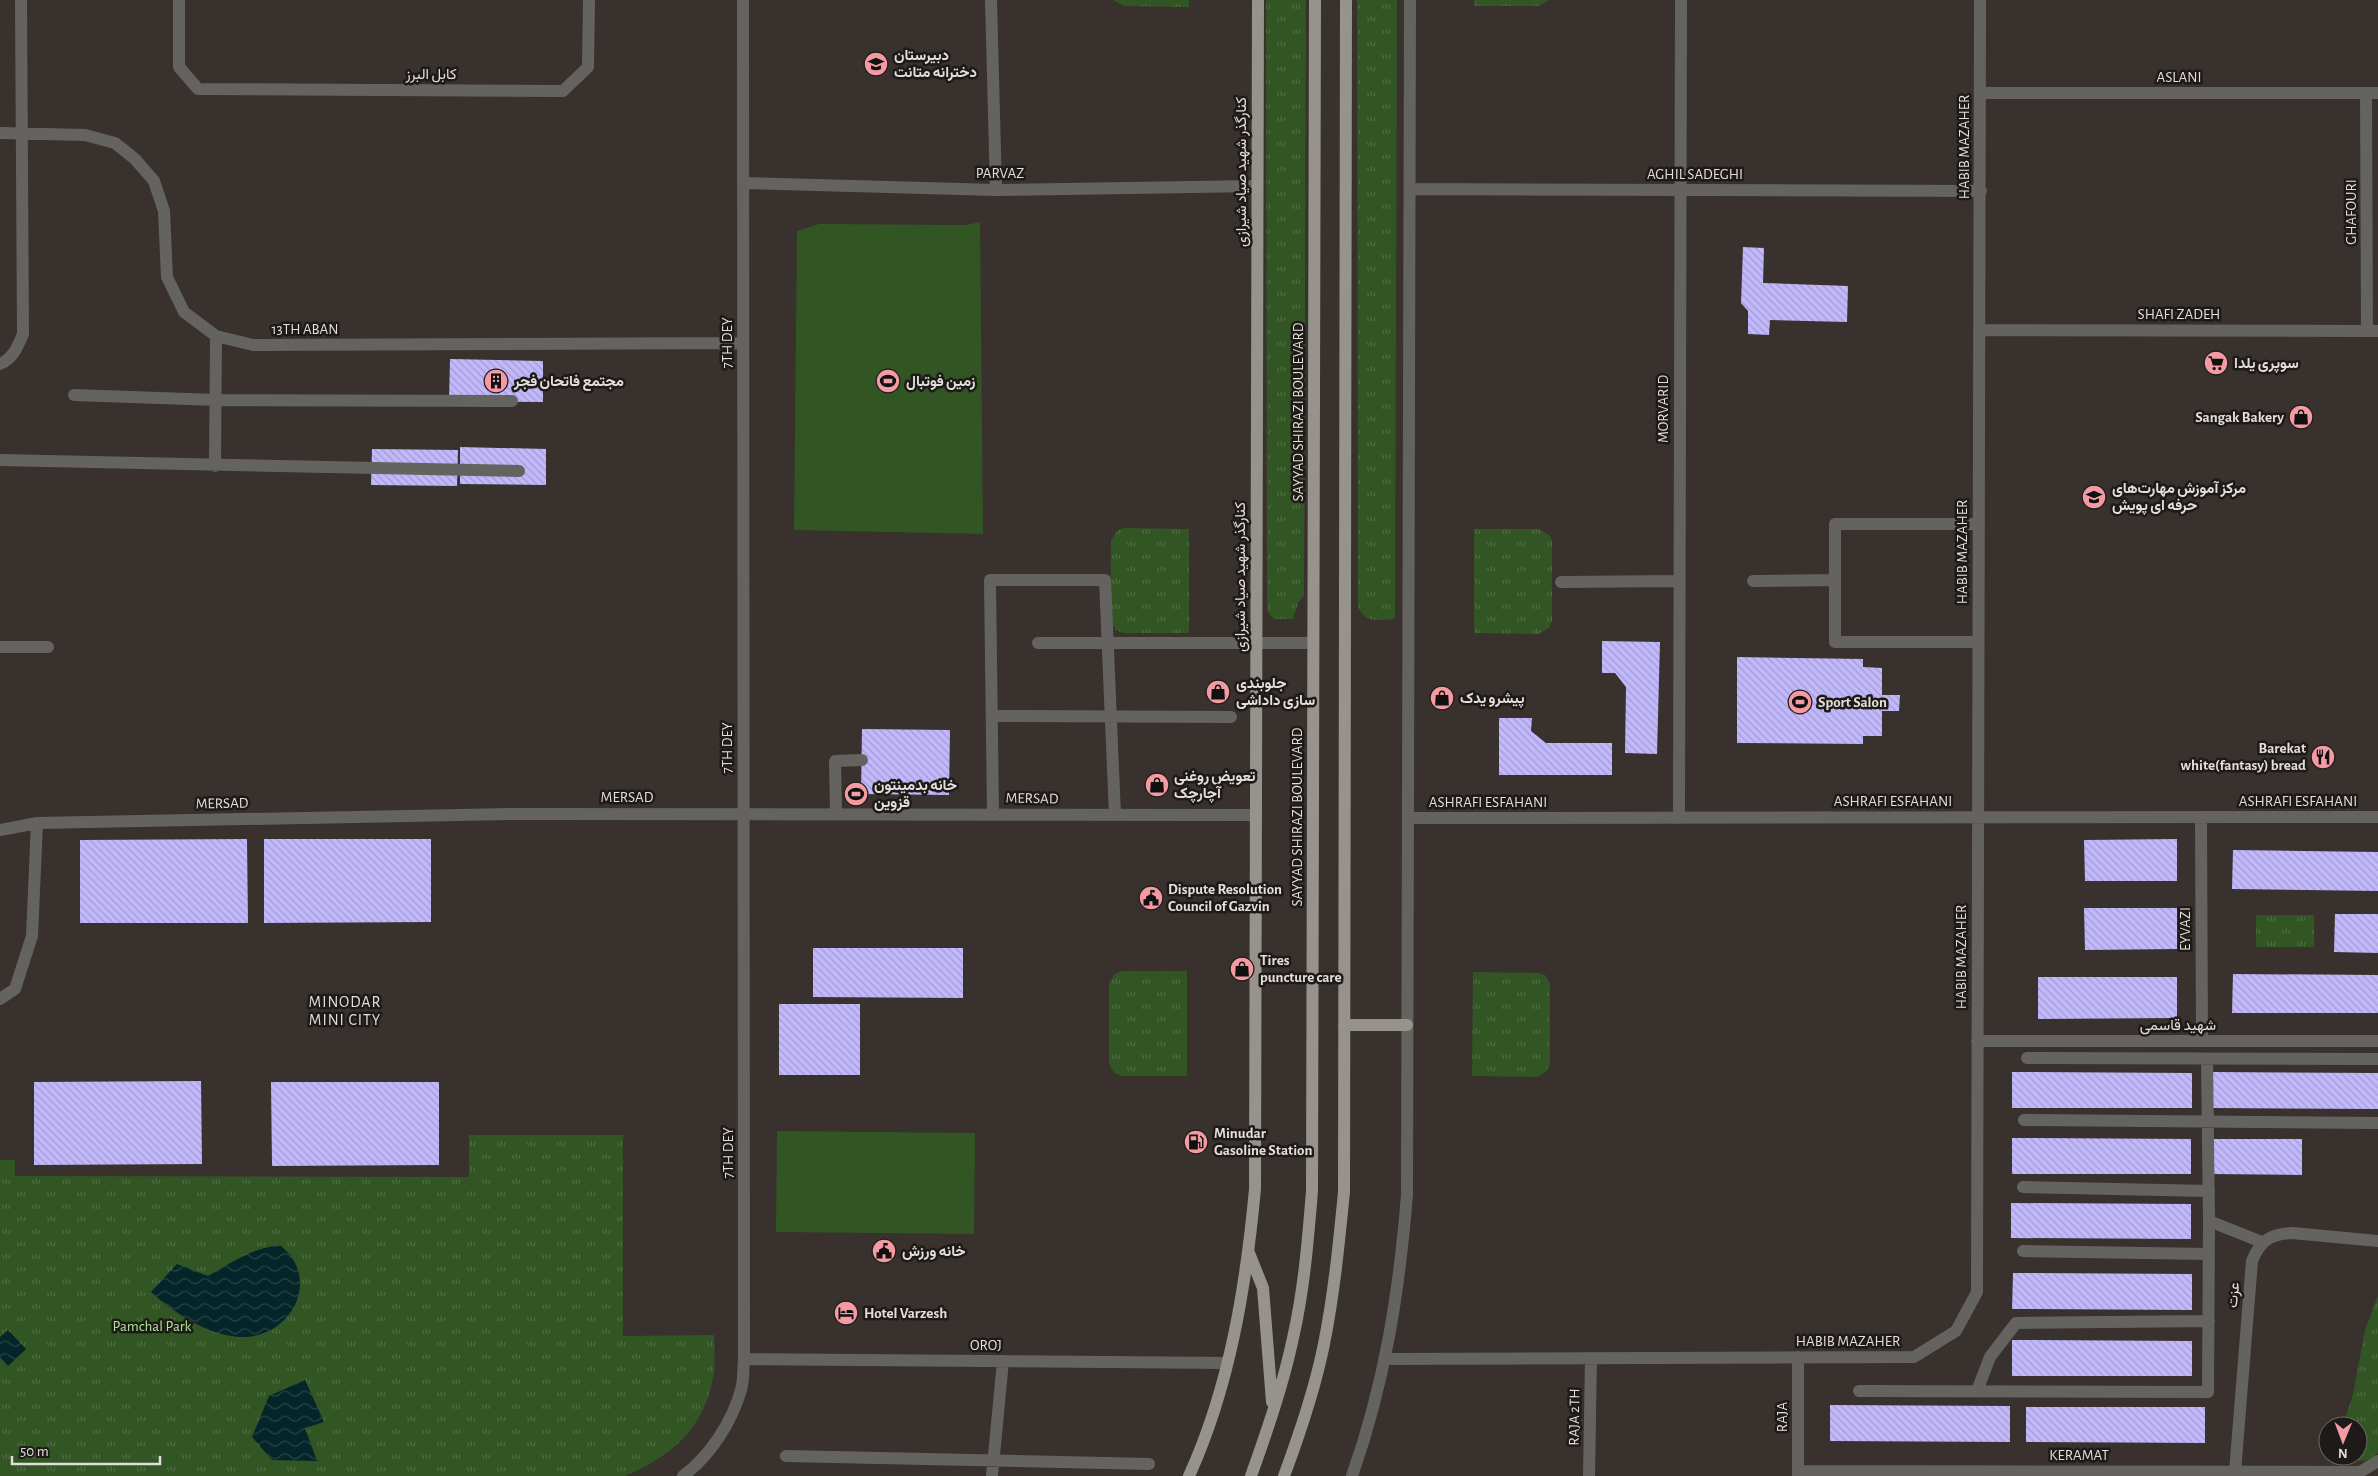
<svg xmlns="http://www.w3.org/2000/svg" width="2378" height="1476" font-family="'Alegreya Sans',Vazirmatn,sans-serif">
	<defs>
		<pattern id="grass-tufts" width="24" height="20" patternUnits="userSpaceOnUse" patternTransform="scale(1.25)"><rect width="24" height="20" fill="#325524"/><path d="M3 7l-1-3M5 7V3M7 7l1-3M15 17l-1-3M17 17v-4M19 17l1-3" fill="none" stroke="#4f6d43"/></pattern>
		<pattern id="water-waves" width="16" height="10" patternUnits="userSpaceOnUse" patternTransform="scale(1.25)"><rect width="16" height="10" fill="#042529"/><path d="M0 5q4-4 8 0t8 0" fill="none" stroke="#284447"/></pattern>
		<pattern id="building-back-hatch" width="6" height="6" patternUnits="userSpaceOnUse" patternTransform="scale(1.25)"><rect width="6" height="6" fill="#c2b8fc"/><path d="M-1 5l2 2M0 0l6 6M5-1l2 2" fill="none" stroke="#a29bce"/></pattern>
	</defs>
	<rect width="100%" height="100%" fill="#38312e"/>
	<path fill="url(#grass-tufts)" d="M 1113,0 L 1189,0 L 1189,7 L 1124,6 Z
		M 1266,0 L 1306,0 L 1304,595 L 1298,603 L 1293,619 L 1274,619 L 1267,611 L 1267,605 Z
		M 1357,0 L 1397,0 L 1395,619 C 1379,620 1364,624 1358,606 Z
		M 1474,0 L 1549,0 L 1539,6 L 1474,6 Z
		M 1123,528 L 1189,529 L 1189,633 L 1123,633 L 1116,630 L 1110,620 L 1111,540 L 1117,531 Z
		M 1474,529 L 1539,529 L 1549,535 L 1552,541 L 1552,621 L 1549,628 L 1539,634 L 1474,633 Z
		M 2256,915 L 2314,915 L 2314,947 L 2256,947 Z
		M 1122,971 L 1187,971 L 1187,1076 L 1122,1076 L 1114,1073 L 1109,1063 L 1109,983 L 1115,974 Z
		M 1473,972 L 1538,973 L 1545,975 L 1550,984 L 1550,1064 L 1547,1071 L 1538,1077 L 1472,1076 Z
		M 469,1135 L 623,1135 L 623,1336 L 714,1335 C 714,1349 716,1364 713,1378 C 704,1429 670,1457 625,1476 L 0,1476 L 0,1160 L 15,1160 L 15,1176 L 469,1177 Z
		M 2378,1295 L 2378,1453 L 2369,1460 L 2346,1462 L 2345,1456 L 2358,1456 L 2358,1426 L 2343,1426 L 2353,1394 L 2365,1330 Z"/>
	<path fill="#325524" d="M 980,222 L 983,534 L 794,530 L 797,231 L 819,224 L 966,225 Z
		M 777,1131 L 975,1133 L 974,1234 L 776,1232 Z"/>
	<path fill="url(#water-waves)" d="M 274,1246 L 281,1246 C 316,1274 299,1324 258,1335 C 220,1345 177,1315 151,1292 L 177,1264 L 208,1276 C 229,1264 249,1250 274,1246 Z
		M 8,1330 L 26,1349 L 8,1366 L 0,1357 L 0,1337 Z
		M 305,1380 L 324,1422 L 305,1428 L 317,1461 L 272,1460 L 252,1437 L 269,1396 Z"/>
	<path fill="url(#building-back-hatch)" d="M 1743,247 L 1764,248 L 1763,283 L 1848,286 L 1847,322 L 1770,320 L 1769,335 L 1748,334 L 1748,311 L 1741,303 Z
		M 450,359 L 543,361 L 543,402 L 449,401 Z
		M 460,447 L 546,449 L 546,485 L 460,484 Z
		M 372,449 L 458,450 L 457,486 L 371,485 Z
		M 1602,641 L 1660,642 L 1657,754 L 1625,753 L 1626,687 L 1615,673 L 1602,673 Z
		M 1737,657 L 1863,659 L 1863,667 L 1882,668 L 1882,695 L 1900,695 L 1899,711 L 1882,711 L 1882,736 L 1863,736 L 1863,744 L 1737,743 Z
		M 1499,718 L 1532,718 L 1531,731 L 1546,743 L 1612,743 L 1612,775 L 1499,775 Z
		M 862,729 L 950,730 L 949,795 L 861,794 Z
		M 247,839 L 248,923 L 80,923 L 80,840 Z
		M 264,839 L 431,839 L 431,922 L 264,923 Z
		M 2177,839 L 2177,881 L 2085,881 L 2084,840 Z
		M 2233,850 L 2378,852 L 2378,891 L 2232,889 Z
		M 2084,908 L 2177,908 L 2177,949 L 2085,950 Z
		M 2335,914 L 2378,914 L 2378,953 L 2334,952 Z
		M 813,948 L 963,948 L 963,998 L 813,997 Z
		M 2233,974 L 2378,975 L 2378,1013 L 2232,1013 Z
		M 2038,977 L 2177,977 L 2177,1018 L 2038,1019 Z
		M 779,1004 L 860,1004 L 860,1075 L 779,1075 Z
		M 2012,1072 L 2192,1073 L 2192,1108 L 2012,1108 Z
		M 2212,1072 L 2378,1073 L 2378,1109 L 2212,1108 Z
		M 201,1081 L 202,1164 L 34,1165 L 34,1082 Z
		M 271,1082 L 439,1082 L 439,1165 L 272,1166 Z
		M 2012,1138 L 2191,1139 L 2191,1174 L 2012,1174 Z
		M 2211,1139 L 2302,1139 L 2302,1175 L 2210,1174 Z
		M 2011,1203 L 2191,1204 L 2191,1239 L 2011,1238 Z
		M 2013,1273 L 2192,1274 L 2192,1310 L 2012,1309 Z
		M 2012,1340 L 2192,1341 L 2192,1376 L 2012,1376 Z
		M 1830,1405 L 2010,1406 L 2010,1442 L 1830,1441 Z
		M 2026,1407 L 2205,1407 L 2205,1443 L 2026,1442 Z"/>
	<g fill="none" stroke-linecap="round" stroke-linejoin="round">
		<path stroke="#656360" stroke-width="12" d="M 179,0 L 179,67 L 198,89 L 563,91 L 588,67 L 589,0
			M 991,0 L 996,190
			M 1980,93 L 2378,93
			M 2366,93 L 2367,331
			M 0,133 L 85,135 L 115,143 L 135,159 L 154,181 L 164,211 L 167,277 L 184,312 L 216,336 L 253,345 L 743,343
			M 743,183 L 996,190 L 1257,186
			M 1410,189 L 1981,191
			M 1979,330 L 2378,331
			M 0,364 C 13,359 18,346 23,334 L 21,0
			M 74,395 L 216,400 L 512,401
			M 0,460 L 519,471
			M 215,466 L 216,336
			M 1753,581 L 1835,580
			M 1561,582 L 1679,581
			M 1978,642 L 1835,642 L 1835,524 L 1979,524
			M 1038,643 L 1313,643
			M 0,647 L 48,647
			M 992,716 L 1231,717
			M 836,813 L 835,761 L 862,760
			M 993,814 L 990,580 L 1105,580 L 1115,815
			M 2201,817 L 2202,1041
			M 1408,818 L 2378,817
			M 1679,818 L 1681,0
			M 0,830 L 37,823 L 514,814 L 1255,815
			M 0,999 L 15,989 L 32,936 L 37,823
			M 1977,1041 L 2378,1041
			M 2027,1058 L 2378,1059
			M 2207,1060 L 2209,1221
			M 2024,1120 L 2378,1123
			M 2023,1187 L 2209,1191
			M 2023,1251 L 2209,1254
			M 744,1359 L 1227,1363
			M 1386,1359 L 1914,1357 L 1956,1331 L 1977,1292 L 1980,0
			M 1859,1391 L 2208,1392 L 2209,1221 L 2262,1242
			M 1977,1391 L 1990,1357 L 2016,1323 L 2209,1321
			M 786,1456 L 1149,1464
			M 1798,1471 L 2360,1472 L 2378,1461
			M 2235,1472 L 2252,1261 C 2260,1241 2270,1234 2292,1233 L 2378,1241
			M 683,1476 C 710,1456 732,1422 741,1390 C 744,1380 743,1369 744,1359 L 743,0
			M 992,1476 L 1003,1361
			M 1352,1476 C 1385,1382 1399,1293 1407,1195 L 1410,0
			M 1589,1476 L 1591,1358
			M 1798,1476 L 1798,1357"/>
		<path stroke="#96938d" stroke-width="12" d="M 1344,1025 L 1407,1025
			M 1249,1253 L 1263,1288 L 1272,1402
			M 1189,1476 C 1230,1386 1246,1286 1255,1189 L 1258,0
			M 1251,1476 C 1267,1431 1283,1385 1293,1338 C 1304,1290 1308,1240 1312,1191 L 1315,0
			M 1284,1476 C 1300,1433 1315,1389 1324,1344 C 1334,1294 1339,1243 1344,1192 L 1346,0"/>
	</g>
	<defs>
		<g id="school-disc" transform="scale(1.25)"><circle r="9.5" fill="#f49aa3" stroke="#1d1a18"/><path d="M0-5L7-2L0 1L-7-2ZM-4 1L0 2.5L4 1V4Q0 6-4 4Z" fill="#111"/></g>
		<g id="supermarket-disc" transform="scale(1.25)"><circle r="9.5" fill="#f49aa3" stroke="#1d1a18"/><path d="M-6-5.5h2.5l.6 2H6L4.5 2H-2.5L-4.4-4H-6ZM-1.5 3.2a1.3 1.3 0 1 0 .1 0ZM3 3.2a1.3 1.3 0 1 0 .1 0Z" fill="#111"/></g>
		<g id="building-disc" transform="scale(1.25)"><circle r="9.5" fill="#f49aa3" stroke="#1d1a18"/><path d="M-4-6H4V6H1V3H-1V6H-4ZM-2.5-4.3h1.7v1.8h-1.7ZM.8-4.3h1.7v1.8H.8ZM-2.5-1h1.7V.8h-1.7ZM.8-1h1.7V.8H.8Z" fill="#111"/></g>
		<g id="stadium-disc" transform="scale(1.25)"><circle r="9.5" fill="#f49aa3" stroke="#1d1a18"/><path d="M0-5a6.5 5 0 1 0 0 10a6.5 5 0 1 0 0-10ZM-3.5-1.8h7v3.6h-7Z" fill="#111"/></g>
		<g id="shop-disc" transform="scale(1.25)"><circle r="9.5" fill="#f49aa3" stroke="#1d1a18"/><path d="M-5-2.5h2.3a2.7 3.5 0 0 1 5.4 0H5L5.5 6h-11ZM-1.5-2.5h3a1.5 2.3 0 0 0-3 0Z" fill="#111"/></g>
		<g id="restaurant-disc" transform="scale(1.25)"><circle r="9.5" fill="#f49aa3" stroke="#1d1a18"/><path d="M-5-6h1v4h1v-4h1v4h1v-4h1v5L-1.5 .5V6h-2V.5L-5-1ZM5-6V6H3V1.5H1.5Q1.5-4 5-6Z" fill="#111"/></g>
		<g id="civic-disc" transform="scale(1.25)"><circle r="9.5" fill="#f49aa3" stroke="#1d1a18"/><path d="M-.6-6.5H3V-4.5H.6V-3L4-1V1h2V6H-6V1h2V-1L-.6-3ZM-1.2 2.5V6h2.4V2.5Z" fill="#111"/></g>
		<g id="fuel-disc" transform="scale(1.25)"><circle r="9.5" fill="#f49aa3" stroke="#1d1a18"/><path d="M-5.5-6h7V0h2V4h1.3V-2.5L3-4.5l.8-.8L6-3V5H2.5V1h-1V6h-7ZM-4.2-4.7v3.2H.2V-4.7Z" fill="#111"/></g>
		<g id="hotel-disc" transform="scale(1.25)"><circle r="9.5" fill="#f49aa3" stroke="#1d1a18"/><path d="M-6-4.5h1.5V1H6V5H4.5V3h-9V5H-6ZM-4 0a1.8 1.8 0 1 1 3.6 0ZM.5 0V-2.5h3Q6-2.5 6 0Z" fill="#111"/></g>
	</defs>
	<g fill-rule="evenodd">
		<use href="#school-disc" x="876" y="64"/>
		<use href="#supermarket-disc" x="2216" y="363"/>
		<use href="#building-disc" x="496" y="381"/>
		<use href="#stadium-disc" x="888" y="381"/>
		<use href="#shop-disc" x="2301" y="417"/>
		<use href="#school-disc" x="2094" y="497"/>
		<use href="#shop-disc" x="1218" y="692"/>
		<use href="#shop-disc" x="1442" y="698"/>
		<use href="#stadium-disc" x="1800" y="702"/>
		<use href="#restaurant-disc" x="2323" y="757"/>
		<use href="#shop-disc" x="1157" y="785"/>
		<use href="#stadium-disc" x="856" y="794"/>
		<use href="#civic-disc" x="1151" y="898"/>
		<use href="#shop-disc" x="1242" y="969"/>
		<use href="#fuel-disc" x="1196" y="1142"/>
		<use href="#civic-disc" x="884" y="1251"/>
		<use href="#hotel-disc" x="846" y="1313"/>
	</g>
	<g text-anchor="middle" stroke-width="5" stroke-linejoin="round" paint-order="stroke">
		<g font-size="15" font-weight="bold" fill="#e2dedc" stroke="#1d1a18" text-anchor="start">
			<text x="894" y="60">دبیرستان<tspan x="894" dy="17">دخترانه متانت</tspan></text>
			<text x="2234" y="368">سوپری یلدا</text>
			<text x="514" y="386">مجتمع فاتحان فجر</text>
			<text x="906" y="386">زمین فوتبال</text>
			<text x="2284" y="422" text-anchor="end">Sangak Bakery</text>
			<text x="2112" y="493">مرکز آموزش مهارت‌های<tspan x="2112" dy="17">حرفه ای پویش</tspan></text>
			<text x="1236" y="688">جلوبندی<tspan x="1236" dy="17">سازی داداشی</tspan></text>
			<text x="1460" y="703">پیشرو یدک</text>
			<text x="1818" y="707">Sport Salon</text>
			<text x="2306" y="753" text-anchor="end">Barekat<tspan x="2306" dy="17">white(fantasy) bread</tspan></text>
			<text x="1174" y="781">تعویض روغنی<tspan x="1174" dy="17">آچارچک</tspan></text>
			<text x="874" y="790">خانه بدمینتون<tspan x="874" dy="17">قزوین</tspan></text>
			<text x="1168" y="894">Dispute Resolution<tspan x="1168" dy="17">Council of Gazvin</tspan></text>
			<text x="1260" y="965">Tires<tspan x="1260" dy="17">puncture care</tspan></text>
			<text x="1214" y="1138">Minudar<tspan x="1214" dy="17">Gasoline Station</tspan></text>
			<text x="902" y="1256">خانه ورزش</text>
			<text x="864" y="1318">Hotel Varzesh</text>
		</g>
		<g font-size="15" fill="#e2dedc" stroke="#1d1a18">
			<text x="431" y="79">کابل البرز</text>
			<text x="2179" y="82">ASLANI</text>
			<text transform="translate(1964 147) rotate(-90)" y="5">HABIB MAZAHER</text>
			<text transform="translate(1241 172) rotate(-90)" y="5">کنارگذر شهید صیاد شیرازی</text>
			<text x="1000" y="178">PARVAZ</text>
			<text x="1695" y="179">AGHIL SADEGHI</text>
			<text transform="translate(2351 212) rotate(-90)" y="5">GHAFOURI</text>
			<text x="2179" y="319">SHAFI ZADEH</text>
			<text x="305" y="334">13TH ABAN</text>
			<text transform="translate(727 343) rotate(-90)" y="5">7TH DEY</text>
			<text transform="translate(1663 409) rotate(-90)" y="5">MORVARID</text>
			<text transform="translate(1298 412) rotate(-90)" y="5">SAYYAD SHIRAZI BOULEVARD</text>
			<text transform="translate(1962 552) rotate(-90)" y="5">HABIB MAZAHER</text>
			<text transform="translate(1240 577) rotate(-90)" y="5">کنارگذر شهید صیاد شیرازی</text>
			<text transform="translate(727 748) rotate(-90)" y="5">7TH DEY</text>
			<text x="627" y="802">MERSAD</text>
			<text transform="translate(1032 798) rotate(1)" y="5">MERSAD</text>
			<text x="1893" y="806">ASHRAFI ESFAHANI</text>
			<text x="2298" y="806">ASHRAFI ESFAHANI</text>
			<text x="1488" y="807">ASHRAFI ESFAHANI</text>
			<text transform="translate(222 803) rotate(-1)" y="5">MERSAD</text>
			<text transform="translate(1297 817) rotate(-90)" y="5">SAYYAD SHIRAZI BOULEVARD</text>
			<text transform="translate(2185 929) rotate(-90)" y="5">EYVAZI</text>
			<text transform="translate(1961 957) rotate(-90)" y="5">HABIB MAZAHER</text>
			<text x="2178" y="1030">شهید قاسمی</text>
			<text transform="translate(728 1153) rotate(-90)" y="5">7TH DEY</text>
			<text transform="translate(2233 1295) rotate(-85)" y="5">عزت</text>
			<text x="1848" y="1346">HABIB MAZAHER</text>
			<text x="986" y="1350">OROJ</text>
			<text transform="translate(1574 1417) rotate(-89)" y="5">RAJA 2TH</text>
			<text transform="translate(1782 1417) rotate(-90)" y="5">RAJA</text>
			<text x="2079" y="1460">KERAMAT</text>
		</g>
		<g font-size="15" fill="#aae694" stroke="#1d1a18">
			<text x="152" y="1331">Pamchal Park</text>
		</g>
		<g font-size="16" letter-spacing="1" fill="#e2dedc" stroke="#1d1a18">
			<text x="345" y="1007">MINODAR<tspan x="345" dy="18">MINI CITY</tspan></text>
		</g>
	</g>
	<g transform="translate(2343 1441) rotate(181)"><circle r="24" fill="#1d1a18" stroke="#6c6866"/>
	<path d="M0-4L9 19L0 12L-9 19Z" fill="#f49aa3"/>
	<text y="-8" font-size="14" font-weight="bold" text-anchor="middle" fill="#e2dedc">N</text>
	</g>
	<path d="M12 1456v8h148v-8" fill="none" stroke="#e2dedc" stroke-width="2.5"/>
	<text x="20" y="1456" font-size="15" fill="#e2dedc" stroke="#1d1a18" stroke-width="4" paint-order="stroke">50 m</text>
</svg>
